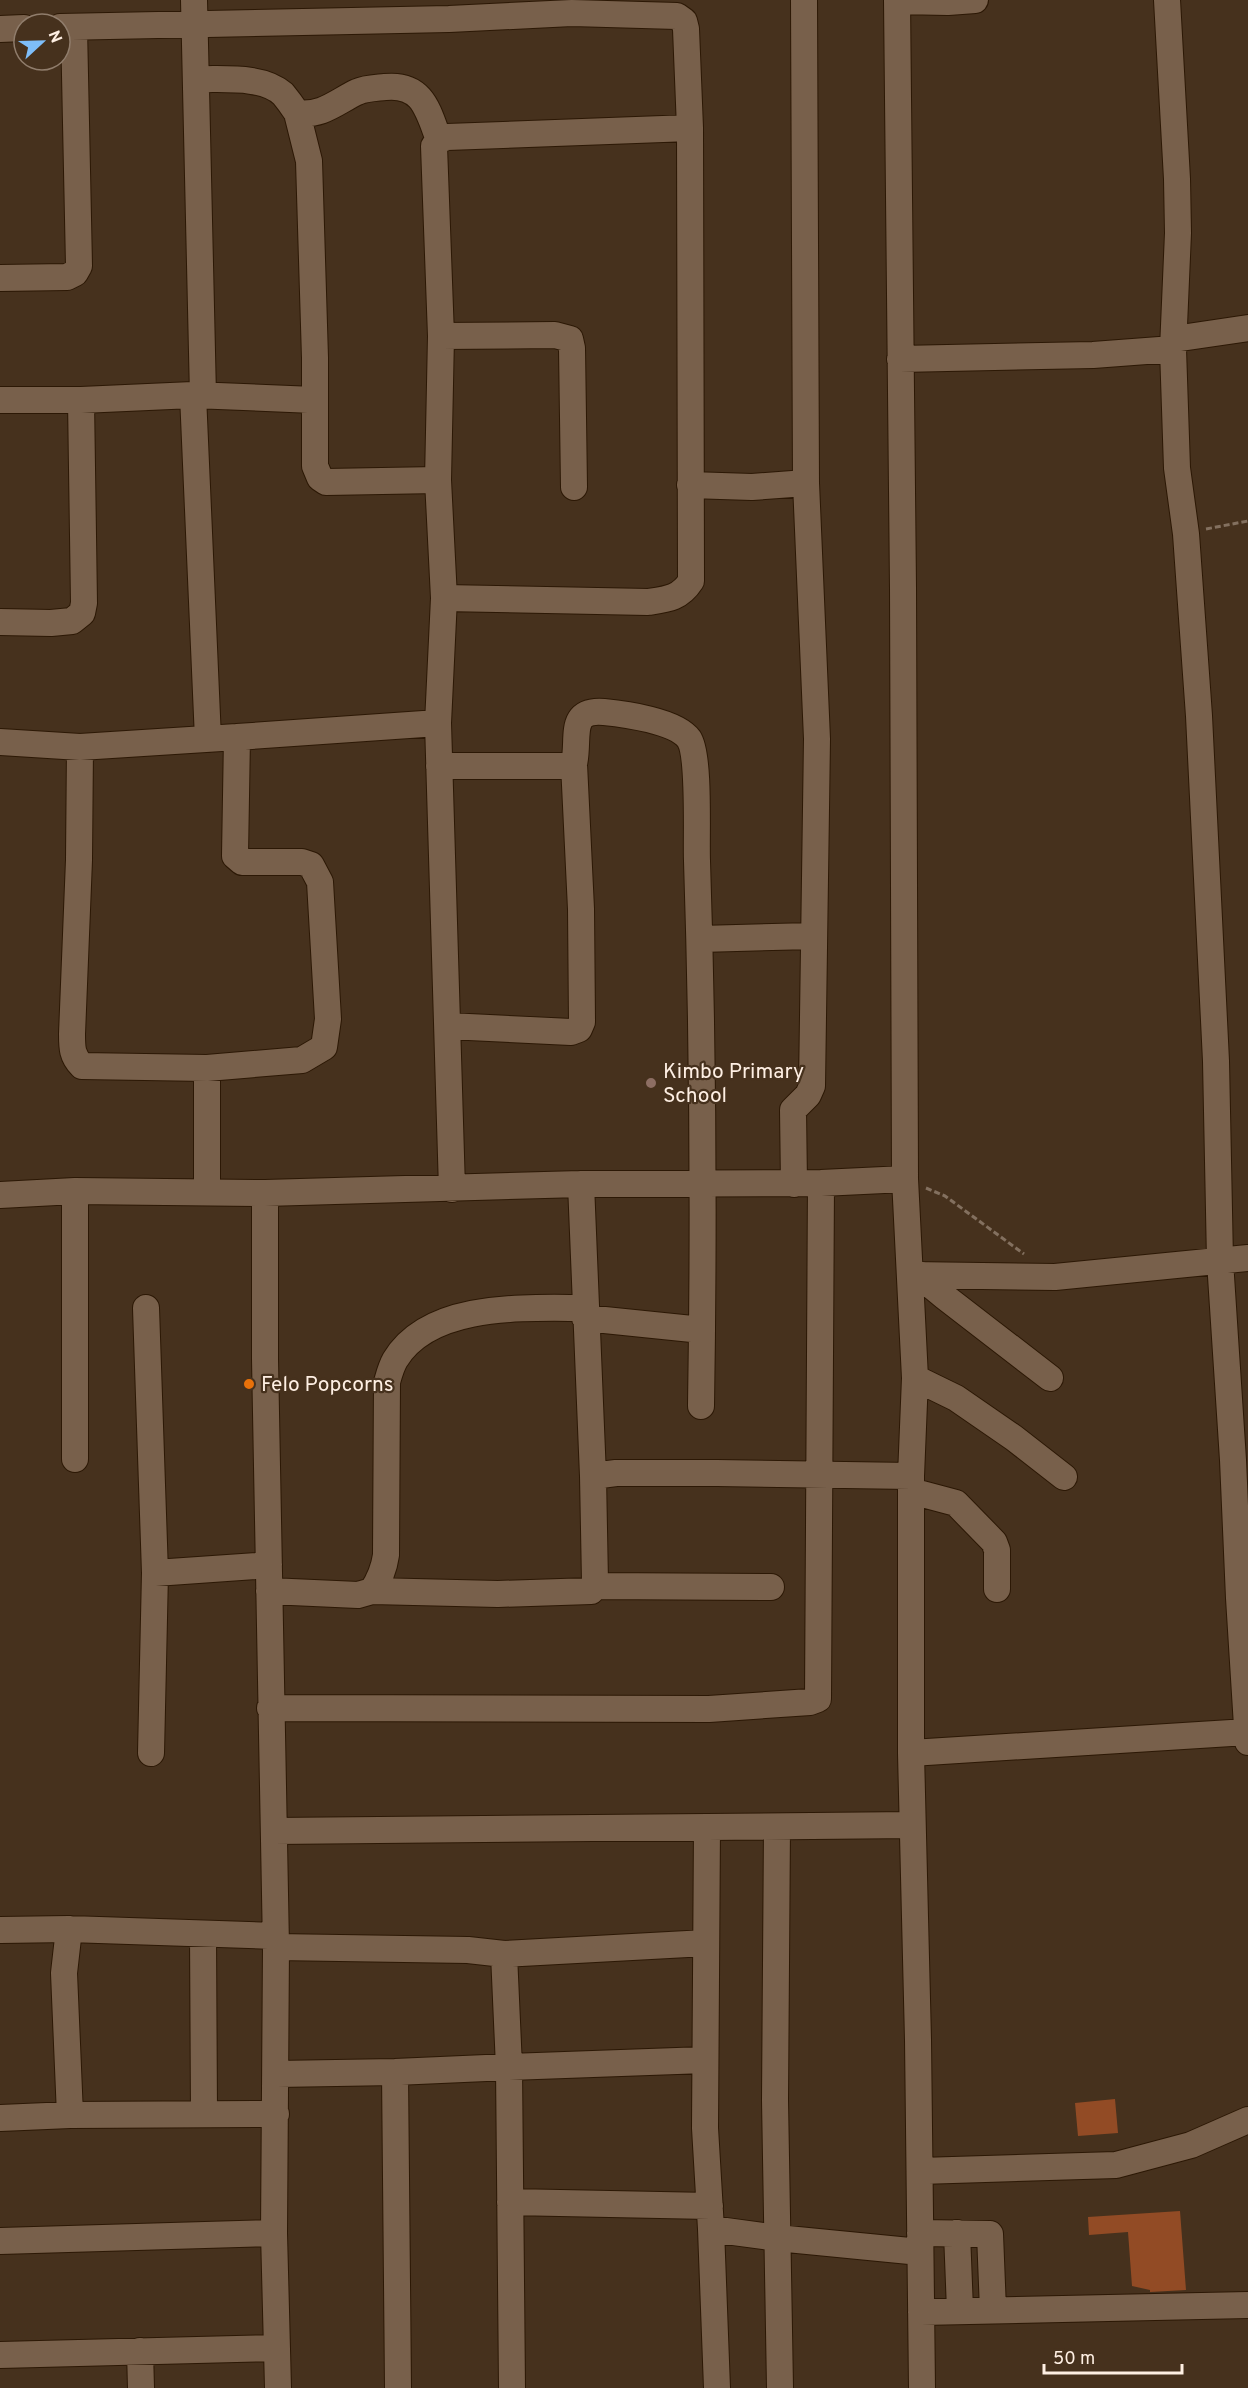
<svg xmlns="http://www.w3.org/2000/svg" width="1248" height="2388" font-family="Overpass,sans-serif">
	<rect width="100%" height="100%" fill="#46311d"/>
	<path fill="#924b25" d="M 1115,2099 L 1118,2133 L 1078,2136 L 1075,2103 Z
		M 1180,2211 L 1186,2290 L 1150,2292 L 1150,2290 L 1132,2286 L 1128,2232 L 1089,2235 L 1088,2217 Z"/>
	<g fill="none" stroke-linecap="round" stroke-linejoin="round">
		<g stroke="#2c1805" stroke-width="28">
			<path id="minor" d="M 194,0 L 203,396
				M 897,0 L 903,588 L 905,1179 L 915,1378 L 911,1476 L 911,1753 L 918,2040 L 922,2388
				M 1167,0 L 1177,179 L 1178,233 L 1173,349 L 1177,468 L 1186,534 L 1199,716 L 1216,1061 L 1220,1261 L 1233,1460 L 1239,1598 L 1248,1742
				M 897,1 L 948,2 L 975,0
				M 60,27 L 449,19 L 572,13 L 677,16 L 684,21 L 686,29 L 690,128 L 691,581 C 680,598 668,599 648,602 L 444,598
				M 0,29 L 24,28
				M 196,79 C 222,80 262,75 283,94 C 288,100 293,107 297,113 C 323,116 336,102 357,92 C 366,88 376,88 385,87 C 423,83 428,111 439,140
				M 297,113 L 309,161 L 315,358 L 315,466 L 320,478 L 326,482 L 438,480
				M 0,278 L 67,277 L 75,273 L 79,266 L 74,27
				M 441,336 L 555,335 L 570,339 L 572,348 L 574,487
				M 1174,339 L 1248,328
				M 900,359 L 1093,355 L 1173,349
				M 193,395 L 208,739
				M 0,400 L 81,400 L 193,395 L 314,400
				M 690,485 L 752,487 L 806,483
				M 0,622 L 51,623 L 72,621 L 82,613 L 84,603 L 81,400
				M 237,737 L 438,723
				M 0,742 L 80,747 L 237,737 L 235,856 L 242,862 L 302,862 L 311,865 L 320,882 L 328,1019 L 324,1047 L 302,1060 L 207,1068 L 82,1066 C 72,1056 72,1048 72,1034 L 79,860 L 80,747
				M 439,766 L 562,766 L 574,764 C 580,738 567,709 604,712 C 625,714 676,721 689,739 C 700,756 696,837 697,861 C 703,1043 704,1224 701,1406
				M 700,939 L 813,936
				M 448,1026 L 571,1032 L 579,1029 L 582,1022 L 581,909 L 574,764
				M 207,1068 L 207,1191
				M 581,1184 L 593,1476
				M 794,1184 L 793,1110 L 808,1095 L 812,1086 L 817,739 L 806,483 L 804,0
				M 452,1189 L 438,723 L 444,598 L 438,480 L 441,336 L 434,146 L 439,140 L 447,137 L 690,128
				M 265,1193 L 265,1359 L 276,1947 L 274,2233 L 278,2388
				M 0,1195 L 75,1191 L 265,1193 L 581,1184 L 821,1183 L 905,1179
				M 910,1275 L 1055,1277 L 1248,1258
				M 923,1275 L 928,1283 L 945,1297 L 1050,1378
				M 146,1308 L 155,1573 L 151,1753
				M 585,1318 L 702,1330
				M 915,1378 L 956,1398 L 1014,1438 L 1064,1477
				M 75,1459 L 75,1191
				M 911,1491 L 956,1503 L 994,1542 L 997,1550 L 997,1589
				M 155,1573 L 269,1565
				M 595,1586 L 771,1587
				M 269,1591 L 358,1595 L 372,1591 C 380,1579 384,1569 386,1555 L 387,1382 C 389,1375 391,1367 395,1360 C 430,1302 526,1308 585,1308
				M 372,1591 L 498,1594 L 591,1591 L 595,1582 L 593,1476 L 616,1473 L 717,1473 L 911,1476
				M 270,1708 L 709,1709 L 810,1702 L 818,1699 L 821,1183
				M 911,1753 L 1247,1732
				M 707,1827 L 705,2128 L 711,2229 L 717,2388
				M 777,1827 L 775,2100 L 780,2388
				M 274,1831 L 912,1825
				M 69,1929 L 64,1973 L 70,2115
				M 0,1930 L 69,1929 L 275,1936
				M 203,1934 L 204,2114
				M 276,1947 L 468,1950 L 504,1954
				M 395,2072 L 398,2388
				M 277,2074 L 395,2072 L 509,2067 L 504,1954 L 706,1943
				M 0,2118 L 70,2115 L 276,2114
				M 920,2171 L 1116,2165 L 1191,2145 L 1248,2120
				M 510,2202 L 710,2206
				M 711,2229 L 777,2238 L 920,2252
				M 920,2233 L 990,2234 L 993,2310
				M 957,2233 L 960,2310
				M 0,2241 L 274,2233
				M 921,2312 L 1248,2305
				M 140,2351 L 141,2388
				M 0,2355 L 277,2348
				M 512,2388 L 509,2067 L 705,2060"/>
		</g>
		<path stroke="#83705f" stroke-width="3" stroke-dasharray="6 3" stroke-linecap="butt" d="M 1206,529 L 1248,521
			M 926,1188 L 945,1196 L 1024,1254"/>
		<use href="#minor" stroke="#78604b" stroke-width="26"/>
	</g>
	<circle fill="#8d6e63" stroke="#46311d" stroke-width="2" cx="651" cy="1083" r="6"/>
	<circle fill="#e8710a" stroke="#46311d" stroke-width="2" cx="249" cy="1384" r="6"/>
	<g text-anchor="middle" stroke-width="4.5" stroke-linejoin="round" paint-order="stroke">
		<g font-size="21" fill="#feefe3" stroke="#46311d" text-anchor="start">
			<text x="663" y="1078">Kimbo Primary<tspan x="663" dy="24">School</tspan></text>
			<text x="261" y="1391">Felo Popcorns</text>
		</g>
	</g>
	<g transform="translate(42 42) rotate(68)"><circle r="28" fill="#46311d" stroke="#907d6c" stroke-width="1.5"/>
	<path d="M0-4.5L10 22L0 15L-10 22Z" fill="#7ebef9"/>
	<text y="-9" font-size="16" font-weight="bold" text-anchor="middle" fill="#feefe3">N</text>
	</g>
	<path d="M1044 2364v9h138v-9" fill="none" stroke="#feefe3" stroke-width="3"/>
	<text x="1053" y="2364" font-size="18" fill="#feefe3" stroke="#46311d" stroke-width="4.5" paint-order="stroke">50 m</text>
</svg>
